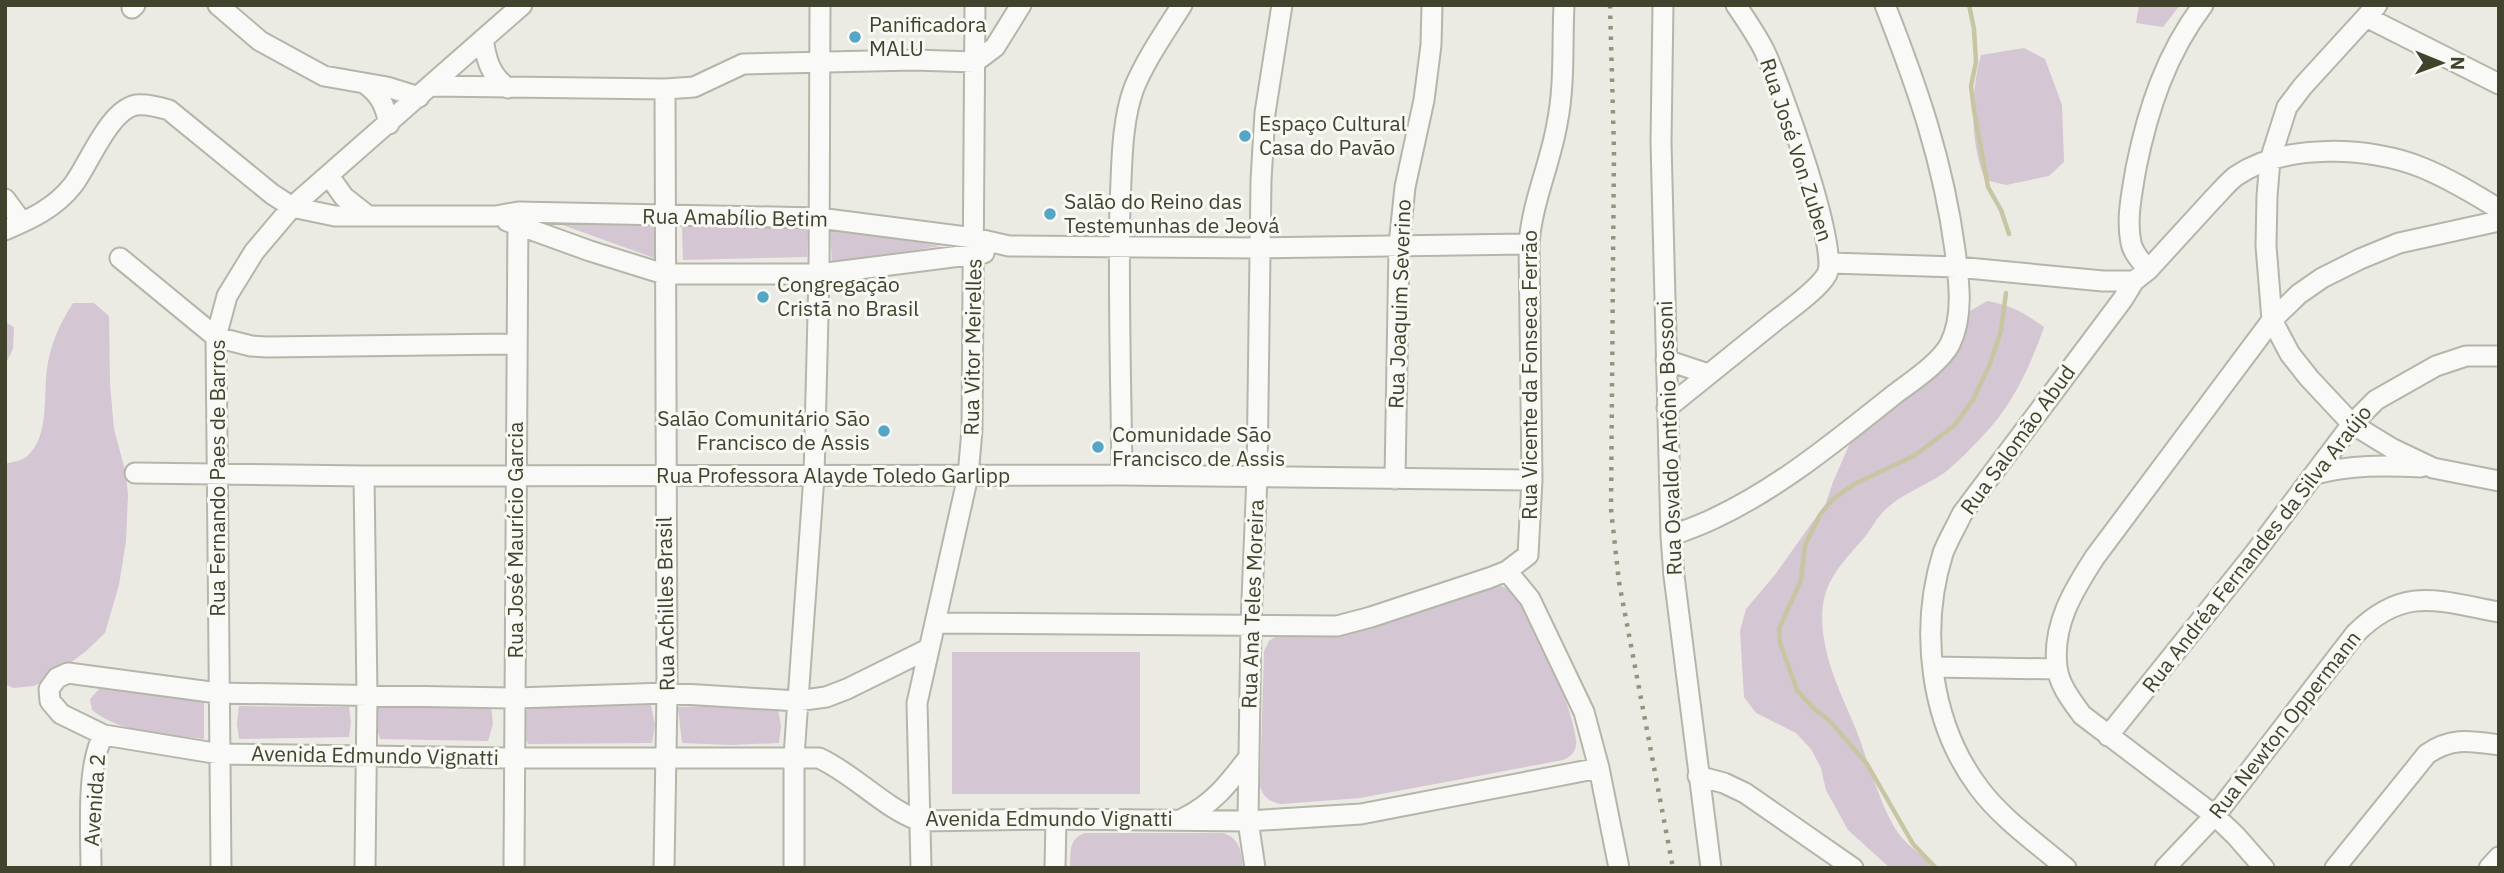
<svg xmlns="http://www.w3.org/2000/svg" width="2504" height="873" font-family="'IBM Plex Sans',sans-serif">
	<rect width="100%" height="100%" fill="#ebebe4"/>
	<path fill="#d4c6d2" d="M 2139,5 L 2180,5 L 2163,27 L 2136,23 Z
		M 2024,48 L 2045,59 L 2062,105 L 2064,162 L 2049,176 L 2006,185 L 1985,180 C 1970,142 1970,94 1981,55 Z
		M 560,224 L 655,225 L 654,258 Z
		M 830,226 L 940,246 L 832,264 Z
		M 682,227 L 808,227 L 807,257 L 683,260 Z
		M 1987,301 C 2010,305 2025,313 2044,327 C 2029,370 2011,408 1979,440 C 1968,451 1956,464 1944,473 C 1924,487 1898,495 1882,513 C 1875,521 1870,531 1863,539 C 1836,570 1818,587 1823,632 C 1828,671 1843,697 1857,732 C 1868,760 1883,817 1903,839 C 1913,850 1927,859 1940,868 L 1890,868 L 1848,830 L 1826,790 L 1821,768 L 1811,749 L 1796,733 L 1756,713 L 1744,697 L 1740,631 L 1746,609 L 1774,576 L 1826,503 L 1833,482 L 1850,443 L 1864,425 L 1924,363 L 1965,314 Z
		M 73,303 L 94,303 L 109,316 L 110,384 L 114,429 L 126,474 L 128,495 L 126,541 L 119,585 L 105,633 L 86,651 L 53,676 L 34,686 L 13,688 L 5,684 L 5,464 C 11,462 21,461 26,457 C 50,438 43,395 47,369 C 50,345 60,323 73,303 Z
		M 5,322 L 14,327 L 13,349 L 5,365 Z
		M 1494,585 C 1508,586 1515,593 1524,604 C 1536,621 1580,726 1576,745 C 1575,753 1570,757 1563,760 L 1360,798 L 1281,804 C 1270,802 1263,797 1260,786 L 1264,651 L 1269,641 L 1280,634 Z
		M 952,652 L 1140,652 L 1140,794 L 952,794 Z
		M 101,687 L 204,701 L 204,739 C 166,734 124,735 92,710 L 90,699 Z
		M 491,705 L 493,724 L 488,741 L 380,739 L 375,723 L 375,707 Z
		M 651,705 L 655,725 L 652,743 L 528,744 C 522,733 522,720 528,708 Z
		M 728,705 L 778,709 L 781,726 L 779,743 L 730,745 L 682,743 L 678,707 Z
		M 239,706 L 349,707 L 351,722 L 349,737 L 239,739 L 237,724 Z
		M 1085,833 L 1223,833 C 1241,839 1241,852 1243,868 L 1070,868 C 1071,852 1068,839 1085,833 Z"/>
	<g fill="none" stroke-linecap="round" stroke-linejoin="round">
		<path stroke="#c8c6a2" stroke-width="4.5" d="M 1969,5 L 1974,29 L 1976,62 L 1971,86 L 1974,110 L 1988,187 L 2001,210 L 2009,234
			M 1936,868 L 1913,844 L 1867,764 L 1830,721 L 1813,708 L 1797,690 L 1780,643 L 1779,629 L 1801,580 L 1805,545 L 1820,515 L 1833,499 L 1856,483 L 1914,456 L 1955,425 L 1973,400 L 1990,364 L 2001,331 L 2006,293"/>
		<g stroke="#b5b5a9" stroke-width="23">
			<path id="minor" d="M 218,5 L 260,41 L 324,76 L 387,87 L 419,97
				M 1663,5 L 1661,142 L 1671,536 L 1674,576 L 1711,868
				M 2377,5 L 2303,86 L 2287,107 L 2270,160 L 2267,196 L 2266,246 L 2272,320 L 2290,354 L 2309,378 L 2352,424 L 2393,449 L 2433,468 L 2499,481
				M 132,8 L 135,5
				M 2366,17 L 2499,84
				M 483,39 C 486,58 490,76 508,88
				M 975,62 L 995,47 L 1021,5
				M 364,83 C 380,94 385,105 389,124
				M 432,86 L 665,89 L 694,87 L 743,64 L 914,60 L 975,62
				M 329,176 L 344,197 L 367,215
				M 5,199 L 22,222
				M 507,221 L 590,251 L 664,274 L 819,274 L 984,253
				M 5,230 C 31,219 55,208 73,185 C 89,164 109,110 136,105 C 147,104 159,107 169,110 L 272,194 L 292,207 L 335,216 L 496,216 L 518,212 L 819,218 L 974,238 L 1009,246 L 1259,248 L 1529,244
				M 120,258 L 216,337 L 251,346 L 267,347 L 516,344
				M 1830,263 L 1957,267 L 2103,281 L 2134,281
				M 2148,270 C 2142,262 2133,253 2131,243 C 2126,218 2132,193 2136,168 C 2148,109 2166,54 2203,5
				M 1666,360 L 1708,374
				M 1667,408 C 1703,379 1739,350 1775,321 C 1789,310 1819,289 1827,274 C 1840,249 1779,81 1764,50 C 1756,34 1746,20 1736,5
				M 135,473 L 364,476 L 1122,475 L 1532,480
				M 2315,474 C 2351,465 2384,465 2421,467
				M 1122,475 C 1121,385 1118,294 1120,204 C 1122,167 1121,123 1134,88 C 1146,59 1165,32 1182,5
				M 364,476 L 367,696 L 365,868
				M 1395,479 L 1399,245 L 1405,187 L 1424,100 L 1431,45 L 1432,5
				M 1671,536 C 1686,530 1701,525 1715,518 C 1781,487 1838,439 1895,394 C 1911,382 1941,362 1950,344 C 1964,316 1959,281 1955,250 C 1943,161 1918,89 1885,5
				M 1507,571 L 1530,599 L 1584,712 L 1599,768 L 1619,868
				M 936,623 L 1337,626 L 1371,617 L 1489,578 L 1507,571 L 1528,555 L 1532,480 L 1529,244 C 1532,202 1550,165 1557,124 C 1565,85 1562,44 1564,5
				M 928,649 L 847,689 L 826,697 L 797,701 L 667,693 L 516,698 L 218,693 L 68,673 L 57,678 L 49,689 L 50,701 L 61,714 L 104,735 L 220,754 L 515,758 L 819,758 C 856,775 882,807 920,821 L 1056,819 L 1248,821 L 1361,814 L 1599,768
				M 1933,667 L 2057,669
				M 2108,736 L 2254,554 L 2352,424 L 2376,400 L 2436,366 L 2466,356 L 2499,356
				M 1698,776 L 1724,783 L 1745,793 L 1853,868
				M 1184,818 C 1214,803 1228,784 1249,757
				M 91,868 C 91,834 86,762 104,735
				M 221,868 L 216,337 L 227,296 L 254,252 L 292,207 L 522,5
				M 514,868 L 518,212
				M 664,868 L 667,693 L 665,89
				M 794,868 L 794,756 L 814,476 L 819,274 L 820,5
				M 921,868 L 917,703 L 968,476 L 972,430 L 975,5
				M 1055,868 L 1056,819
				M 1255,868 L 1248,821 L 1251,624 L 1257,476 L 1261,180 L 1265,113 L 1282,5
				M 2066,868 C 2037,843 2002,819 1979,788 C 1930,723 1919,630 1943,553 C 1948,540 1956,527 1962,514 L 2123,299 L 2134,281 L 2148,270 C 2169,247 2191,223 2213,199 C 2220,192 2228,182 2236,176 C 2284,143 2371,146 2423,168 C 2450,179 2474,194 2499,209
				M 2165,868 L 2218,812 L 2355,634 C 2404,585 2438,601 2499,612
				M 2264,868 L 2236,836 L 2214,815 L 2082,715 C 2072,701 2059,685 2057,667 C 2052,625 2073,591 2095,557 L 2272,320 L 2299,294 L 2322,278 L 2360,259 L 2399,243 L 2499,221
				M 2335,868 L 2427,754 C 2452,737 2470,741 2499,745
				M 2489,868 L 2499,857"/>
		</g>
		<use href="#minor" stroke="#f9faf7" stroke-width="19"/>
		<path stroke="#93947f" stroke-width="4.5" stroke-dasharray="3.5 7" stroke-linecap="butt" d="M 1610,5 L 1614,149 L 1611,509 L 1619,582 L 1673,868"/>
	</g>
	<g fill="#54a5c6" stroke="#f8f8f4" stroke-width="2.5">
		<circle cx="855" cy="37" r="7"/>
		<circle cx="1245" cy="136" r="7"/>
		<circle cx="1050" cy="214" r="7"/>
		<circle cx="763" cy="297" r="7"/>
		<circle cx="884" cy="431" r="7"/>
		<circle cx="1098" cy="447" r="7"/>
	</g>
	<g text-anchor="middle" stroke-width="6" stroke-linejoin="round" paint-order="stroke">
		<g font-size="21" fill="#41432d" stroke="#f8f8f4" text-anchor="start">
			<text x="869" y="32">Panificadora<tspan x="869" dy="24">MALU</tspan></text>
			<text x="1259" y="131">Espaço Cultural<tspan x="1259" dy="24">Casa do Pavão</tspan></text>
			<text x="1064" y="209">Salão do Reino das<tspan x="1064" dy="24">Testemunhas de Jeová</tspan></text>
			<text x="777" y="292">Congregação<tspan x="777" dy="24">Cristã no Brasil</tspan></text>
			<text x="870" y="426" text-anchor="end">Salão Comunitário São<tspan x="870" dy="24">Francisco de Assis</tspan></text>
			<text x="1112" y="442">Comunidade São<tspan x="1112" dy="24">Francisco de Assis</tspan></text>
		</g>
		<g font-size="21" fill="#41432d" stroke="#f8f8f4">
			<text transform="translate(1796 150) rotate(72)" y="7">Rua José Von Zuben</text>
			<text transform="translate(735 218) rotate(1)" y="7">Rua Amabílio Betim</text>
			<text transform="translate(1400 304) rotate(-88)" y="7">Rua Joaquim Severino</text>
			<text transform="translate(973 347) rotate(-89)" y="7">Rua Vitor Meirelles</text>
			<text transform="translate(1530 375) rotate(-90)" y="7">Rua Vicente da Fonseca Ferrão</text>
			<text transform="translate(1670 438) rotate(-92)" y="7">Rua Osvaldo Antônio Bossoni</text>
			<text transform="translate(2018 440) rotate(-54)" y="7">Rua Salomão Abud</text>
			<text x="833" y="483">Rua Professora Alayde Toledo Garlipp</text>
			<text transform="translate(218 478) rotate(-90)" y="7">Rua Fernando Paes de Barros</text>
			<text transform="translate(516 540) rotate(-90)" y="7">Rua José Maurício Garcia</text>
			<text transform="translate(2257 549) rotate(-52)" y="7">Rua Andréa Fernandes da Silva Araújo</text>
			<text transform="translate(666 604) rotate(-91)" y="7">Rua Achilles Brasil</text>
			<text transform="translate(1253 604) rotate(-88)" y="7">Rua Ana Teles Moreira</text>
			<text transform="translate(2285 725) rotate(-52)" y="7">Rua Newton Oppermann</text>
			<text transform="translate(375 756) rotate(1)" y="7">Avenida Edmundo Vignatti</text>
			<text transform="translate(95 800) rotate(-86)" y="7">Avenida 2</text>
			<text x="1049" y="826">Avenida Edmundo Vignatti</text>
		</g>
	</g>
	<rect width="2504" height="873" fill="none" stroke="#41432d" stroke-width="14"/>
	<g transform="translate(2441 63) rotate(91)" stroke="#f8f8f4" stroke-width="5" paint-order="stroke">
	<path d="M0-5L12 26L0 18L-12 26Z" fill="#41432d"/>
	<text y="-10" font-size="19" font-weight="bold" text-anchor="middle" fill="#41432d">N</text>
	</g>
</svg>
